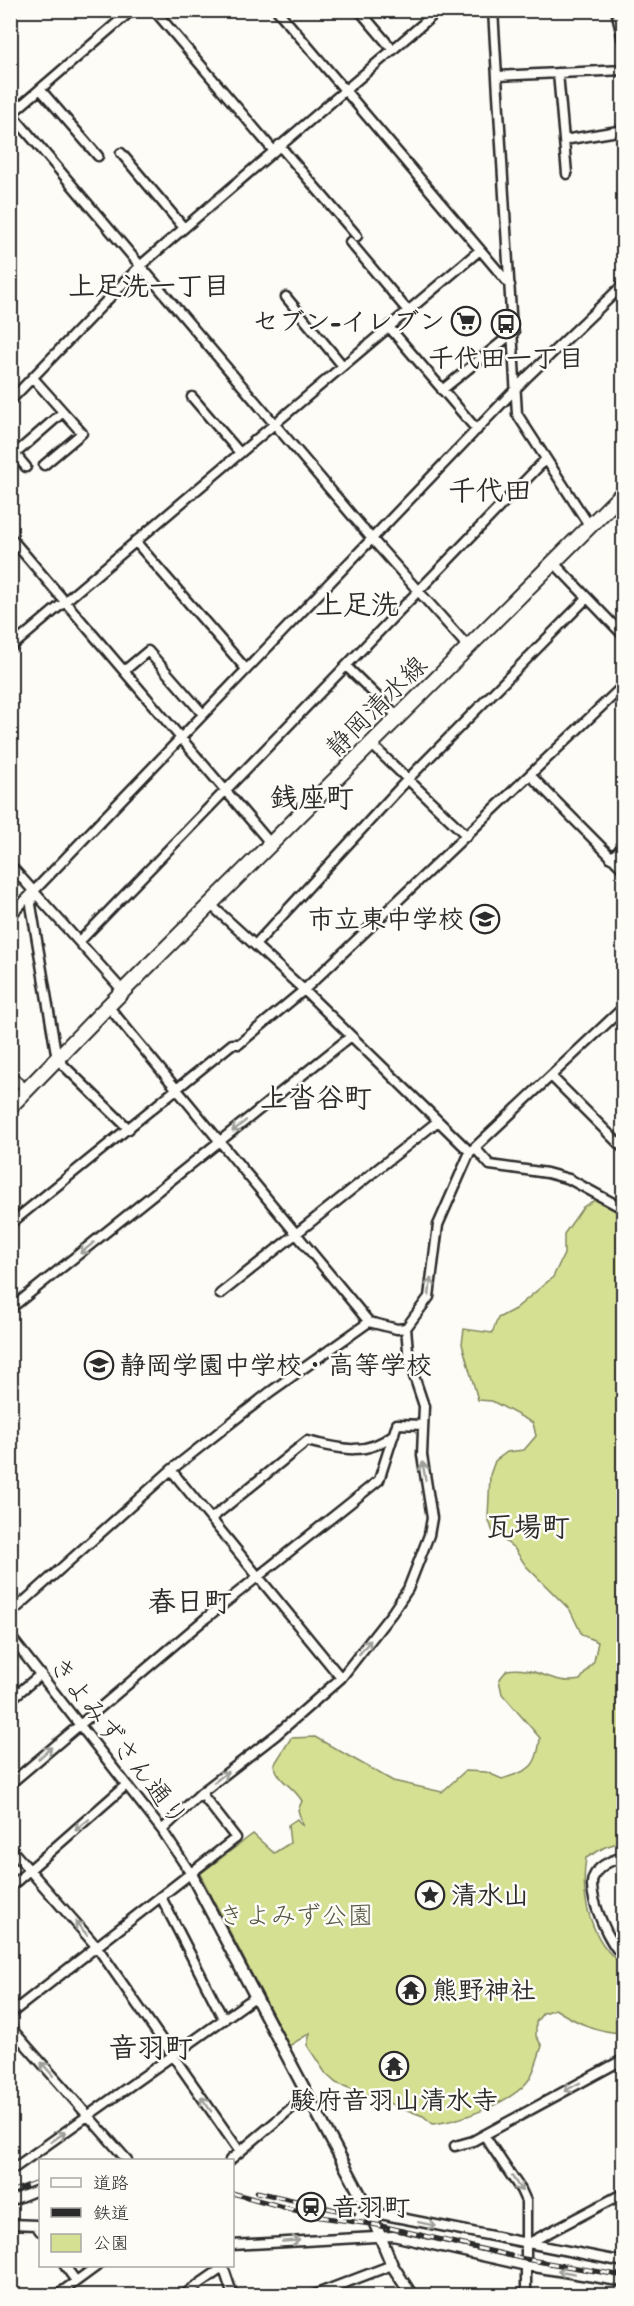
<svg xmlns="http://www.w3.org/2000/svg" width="634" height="2306" font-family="Itim,'Klee One',sans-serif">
	<rect width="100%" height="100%" fill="#fdfcf7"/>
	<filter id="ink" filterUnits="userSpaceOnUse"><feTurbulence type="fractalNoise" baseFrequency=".0167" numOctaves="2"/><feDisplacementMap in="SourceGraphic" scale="12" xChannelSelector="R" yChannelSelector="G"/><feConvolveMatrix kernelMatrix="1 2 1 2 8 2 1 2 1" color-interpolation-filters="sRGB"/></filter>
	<g filter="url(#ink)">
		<path fill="#d5e093" stroke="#80865f" stroke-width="1.5" d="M 598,1198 L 618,1212 L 624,1239 L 624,1841 L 605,1847 L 586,1858 C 580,1896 590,1941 623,1965 L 623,2033 C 597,2032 577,2023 555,2009 L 543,2013 L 536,2022 L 536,2036 L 542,2046 C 538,2057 535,2071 528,2081 C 511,2103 460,2121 433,2124 L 423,2116 L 336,2083 L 326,2074 L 307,2045 L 310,2033 L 289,2046 L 200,1874 L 253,1834 L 274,1853 L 290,1843 L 288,1825 L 297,1819 L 303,1826 L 298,1810 L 302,1801 C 292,1784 281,1785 274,1765 L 291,1738 L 315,1737 L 393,1781 L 442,1792 L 465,1771 L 486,1772 L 502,1779 C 529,1770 537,1769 540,1738 L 502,1694 L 499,1680 L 507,1670 C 536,1665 553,1686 580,1680 L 594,1661 L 598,1642 L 582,1635 L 570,1610 L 526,1566 L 514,1548 L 493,1532 L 488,1518 L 490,1475 L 495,1461 L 507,1452 L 524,1450 L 536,1436 L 533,1423 L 492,1401 L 478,1400 L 462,1344 L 464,1329 L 492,1333 L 498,1318 L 515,1309 L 553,1277 L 564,1254 L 564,1234 L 583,1207 Z"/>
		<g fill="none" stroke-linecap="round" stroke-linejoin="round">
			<g stroke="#2b2b2b" stroke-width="13">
				<path id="minor" d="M 154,10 L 273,150
					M 277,10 L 510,285
					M 359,10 L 393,50
					M 493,10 L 517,414 L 589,525
					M 616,10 L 624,45
					M 558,73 L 567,174
					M 498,76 L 624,70
					M 40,89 L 98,156
					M 10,112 L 372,539 L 469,648
					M 10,115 L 132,10
					M 564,140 L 624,130
					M 279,145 L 357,236
					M 121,153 L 184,228
					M 350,242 L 408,311
					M 286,297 L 343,366
					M 389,327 L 477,430
					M 33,378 L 82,433 L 44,465
					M 442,390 L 514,332
					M 192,397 L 240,453
					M 10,401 L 141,265 L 439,10
					M 10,448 L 26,467
					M 15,454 L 63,412
					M 10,537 L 271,844
					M 135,541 L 246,669
					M 552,561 L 624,636
					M 10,648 L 480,250
					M 346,666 L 398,717
					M 124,671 L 148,651 L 203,714
					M 371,744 L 467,836
					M 530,775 L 624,870
					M 611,858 L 624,846
					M 10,865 L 123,991
					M 210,904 L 304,990 L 470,1152
					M 10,916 L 33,892
					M 79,942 L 545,460
					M 255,945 L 408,779 L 587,598
					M 10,1075 L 27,1090
					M 551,1076 L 624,1149
					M 129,1129 L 57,1059 L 31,905 L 33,892 L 527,377 L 624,284
					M 475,1148 L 490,1165 L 547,1173 L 569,1179 L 624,1209
					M 10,1224 L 232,1044 L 239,1044 L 304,990 L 624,685
					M 220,1294 L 438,1121
					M 10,1309 L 350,1037
					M 369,1322 L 397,1329 L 406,1328
					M 171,1470 L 341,1678
					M 212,1518 L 307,1441 C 339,1449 366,1457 394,1434
					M 10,1614 L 171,1470 L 270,1392 L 369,1322 L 108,1006
					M 10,1636 L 162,1830 L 191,1874
					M 10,1700 L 41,1674
					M 10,1784 L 206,1618 L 379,1480 L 397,1424 L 423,1425
					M 162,1830 L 201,1793 L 276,1735 L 341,1678 L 392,1613 L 408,1589 L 429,1535 L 432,1518 L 422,1455 L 424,1406 L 409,1361 L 406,1328 L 429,1297 L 438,1225 L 470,1152 L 624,1007
					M 10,1848 L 97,1947 L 240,2152
					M 624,1857 C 611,1860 598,1865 593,1878 C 587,1894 610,1947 624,1956
					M 10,1887 L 125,1786
					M 161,1897 L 224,2020
					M 10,2014 L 236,1838 L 201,1793
					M 10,2027 L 127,2160
					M 484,2135 L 521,2190 L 526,2201 L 526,2296
					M 455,2146 L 473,2141 L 624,2059
					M 230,2160 L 307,2095
					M 10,2171 L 255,1997
					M 10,2201 L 40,2189
					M 370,2212 L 624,2262
					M 10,2224 L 36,2225 L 40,2231
					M 527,2244 L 624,2193
					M 232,2245 L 393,2236 L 522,2265 L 624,2282
					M 65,2266 L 76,2281
					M 219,2266 L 225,2272 L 233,2296
					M 56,2296 L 97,2266
					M 182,2296 L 221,2269
					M 311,2296 L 392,2265"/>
			</g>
			<g stroke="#2b2b2b" stroke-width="15">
				<path id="tertiary" d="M 191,1874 L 373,2219 L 392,2265 L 412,2296"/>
			</g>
			<g stroke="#2b2b2b" stroke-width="18">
				<path id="primary" d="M 10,1107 L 108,1006 L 624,492"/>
			</g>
			<use href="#minor" stroke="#fdfcf7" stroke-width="8"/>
			<use href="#tertiary" stroke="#fdfcf7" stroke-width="10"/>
			<use href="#primary" stroke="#fdfcf7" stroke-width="14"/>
			<g stroke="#2b2b2b" stroke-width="5">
				<path id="rail" d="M 10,2192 L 40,2181
					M 257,2192 L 354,2214
					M 232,2193 L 320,2217 L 377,2225 L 525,2259 L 624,2276"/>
			</g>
			<use href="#rail" stroke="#fdfcf7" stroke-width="3" stroke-dasharray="9" stroke-linecap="butt"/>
		</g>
		<defs><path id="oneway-shaft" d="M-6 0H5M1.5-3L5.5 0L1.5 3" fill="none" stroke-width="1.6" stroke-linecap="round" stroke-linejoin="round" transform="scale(1.5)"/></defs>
		<g stroke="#9e9e9b">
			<use href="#oneway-shaft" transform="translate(239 1126) rotate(141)"/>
			<use href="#oneway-shaft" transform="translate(87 1248) rotate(141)"/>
			<use href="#oneway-shaft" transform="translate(430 1287) rotate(-84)"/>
			<use href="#oneway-shaft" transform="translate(424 1471) rotate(-99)"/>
			<use href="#oneway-shaft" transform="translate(365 1647) rotate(-51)"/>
			<use href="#oneway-shaft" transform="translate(45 1753) rotate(-42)"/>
			<use href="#oneway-shaft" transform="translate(221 1777) rotate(-38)"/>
			<use href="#oneway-shaft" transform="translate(82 1825) rotate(141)"/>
			<use href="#oneway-shaft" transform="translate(81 1928) rotate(-131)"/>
			<use href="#oneway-shaft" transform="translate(47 2069) rotate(-131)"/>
			<use href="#oneway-shaft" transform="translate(572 2087) rotate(152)"/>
			<use href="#oneway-shaft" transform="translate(206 2104) rotate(-125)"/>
			<use href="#oneway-shaft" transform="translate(58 2137) rotate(-35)"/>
			<use href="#oneway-shaft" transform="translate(517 2184) rotate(57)"/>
			<use href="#oneway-shaft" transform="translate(427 2224) rotate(12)"/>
			<use href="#oneway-shaft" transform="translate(291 2241) rotate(-4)"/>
			<use href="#oneway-shaft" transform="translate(566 2272) rotate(-170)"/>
		</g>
	</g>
	<defs>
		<g id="supermarket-ring" transform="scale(1.5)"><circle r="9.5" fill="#fdfcf7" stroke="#2b2b2b" stroke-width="1.5"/><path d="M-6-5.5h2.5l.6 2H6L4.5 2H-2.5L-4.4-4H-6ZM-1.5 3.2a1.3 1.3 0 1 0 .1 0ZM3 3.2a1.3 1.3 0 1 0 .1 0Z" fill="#2b2b2b"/></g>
		<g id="bus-ring" transform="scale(1.5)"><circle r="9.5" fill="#fdfcf7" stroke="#2b2b2b" stroke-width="1.5"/><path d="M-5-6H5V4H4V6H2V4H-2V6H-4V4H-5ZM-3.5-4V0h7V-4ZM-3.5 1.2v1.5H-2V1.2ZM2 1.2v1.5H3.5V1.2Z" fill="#2b2b2b"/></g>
		<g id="school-ring" transform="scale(1.5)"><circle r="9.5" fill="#fdfcf7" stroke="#2b2b2b" stroke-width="1.5"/><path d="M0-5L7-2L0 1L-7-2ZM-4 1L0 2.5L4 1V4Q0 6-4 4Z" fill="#2b2b2b"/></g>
		<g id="sight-ring" transform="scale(1.5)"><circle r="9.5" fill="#fdfcf7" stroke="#2b2b2b" stroke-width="1.5"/><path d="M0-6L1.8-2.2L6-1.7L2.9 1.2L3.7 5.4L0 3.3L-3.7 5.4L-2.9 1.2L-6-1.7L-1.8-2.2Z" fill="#2b2b2b"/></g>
		<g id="temple-ring" transform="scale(1.5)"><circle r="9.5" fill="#fdfcf7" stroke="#2b2b2b" stroke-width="1.5"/><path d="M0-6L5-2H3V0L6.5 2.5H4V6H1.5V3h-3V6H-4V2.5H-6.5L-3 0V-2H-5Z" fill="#2b2b2b"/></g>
		<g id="station-ring" transform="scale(1.5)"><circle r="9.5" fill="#fdfcf7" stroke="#2b2b2b" stroke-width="1.5"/><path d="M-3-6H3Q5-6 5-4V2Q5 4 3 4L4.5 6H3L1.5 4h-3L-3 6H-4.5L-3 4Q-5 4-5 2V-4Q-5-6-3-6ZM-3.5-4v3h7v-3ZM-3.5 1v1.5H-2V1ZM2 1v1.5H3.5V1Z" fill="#2b2b2b"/></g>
	</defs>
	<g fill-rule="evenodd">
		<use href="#supermarket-ring" x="466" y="321"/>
		<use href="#bus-ring" x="506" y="324"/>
		<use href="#school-ring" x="485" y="919"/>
		<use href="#school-ring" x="99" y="1365"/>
		<use href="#sight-ring" x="430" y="1895"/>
		<use href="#temple-ring" x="411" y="1990"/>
		<use href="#temple-ring" x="394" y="2066"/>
		<use href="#station-ring" x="311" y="2207"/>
	</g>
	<g text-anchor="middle" stroke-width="5" stroke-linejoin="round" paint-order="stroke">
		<g font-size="26" font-weight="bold" fill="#2b2b2b" stroke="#fdfcf7" text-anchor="start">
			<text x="445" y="330" text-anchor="end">セブン-イレブン</text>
			<text x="506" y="367" text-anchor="middle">千代田一丁目</text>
			<text x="464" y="928" text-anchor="end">市立東中学校</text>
			<text x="120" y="1374">静岡学園中学校・高等学校</text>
			<text x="451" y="1904">清水山</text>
			<text x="432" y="1999">熊野神社</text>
			<text x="394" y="2109" text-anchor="middle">駿府音羽山清水寺</text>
			<text x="332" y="2216">音羽町</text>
		</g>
		<g font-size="26" fill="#2b2b2b" stroke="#fdfcf7">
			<text transform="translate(376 706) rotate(-45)" y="9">静岡清水線</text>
			<text transform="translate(119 1741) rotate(52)" y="9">きよみずさん通り</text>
		</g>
		<g font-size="26" fill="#565845" stroke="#fdfcf7">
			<text x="296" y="1924">きよみず公園</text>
		</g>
		<g font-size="27" font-weight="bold" fill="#2b2b2b" stroke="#fdfcf7">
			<text x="149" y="295">上足洗一丁目</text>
		</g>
		<g font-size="28" font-weight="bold" fill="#2b2b2b" stroke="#fdfcf7">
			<text x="490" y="500">千代田</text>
			<text x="357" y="614">上足洗</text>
			<text x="312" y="807">銭座町</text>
			<text x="316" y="1107">上沓谷町</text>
			<text x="528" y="1536">瓦場町</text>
			<text x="190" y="1611">春日町</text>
			<text x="151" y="2057">音羽町</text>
		</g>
	</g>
	<rect width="634" height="2306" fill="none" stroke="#fdfcf7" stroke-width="36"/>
	<rect x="18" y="18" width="598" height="2270" fill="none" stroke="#2b2b2b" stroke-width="2" filter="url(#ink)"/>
	<rect x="39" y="2159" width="195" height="108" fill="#fdfcf7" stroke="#a9a8a5" stroke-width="1.5"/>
	<rect x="51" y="2178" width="30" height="9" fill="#fdfcf7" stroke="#a9a8a5" stroke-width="1.5"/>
	<text x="93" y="2189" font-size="18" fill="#2b2b2b">道路</text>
	<rect x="51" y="2208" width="30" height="9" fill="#2b2b2b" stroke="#a9a8a5" stroke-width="1.5"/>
	<text x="93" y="2219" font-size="18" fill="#2b2b2b">鉄道</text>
	<rect x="51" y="2234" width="30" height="18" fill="#d5e093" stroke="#a9a8a5" stroke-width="1.5"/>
	<text x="93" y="2249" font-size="18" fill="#2b2b2b">公園</text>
</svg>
